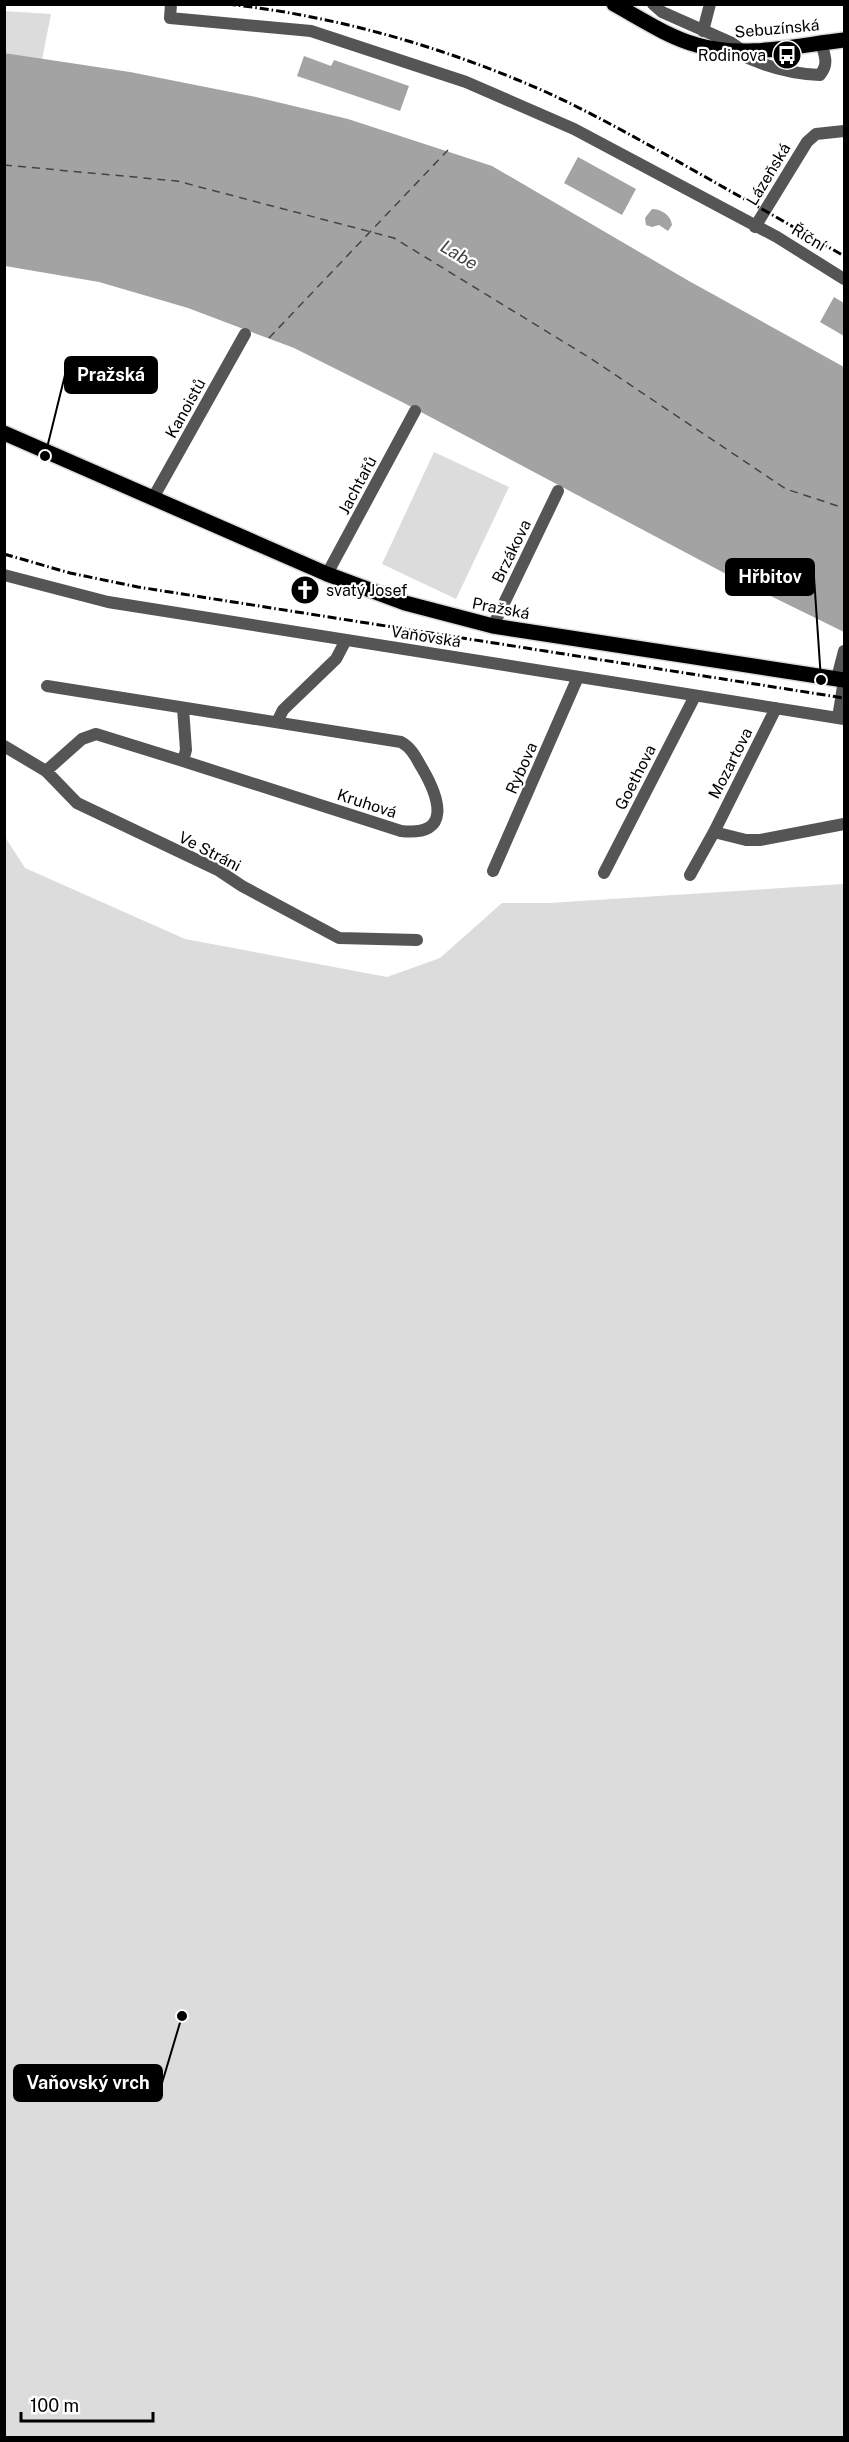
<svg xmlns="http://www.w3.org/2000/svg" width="849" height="2442" font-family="'Public Sans',sans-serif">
	<rect width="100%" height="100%" fill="#fff"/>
	<path fill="#dcdcdc" d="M 4,11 L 51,14 L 42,60 L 5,53 Z
		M 434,452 L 509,487 L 456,599 L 382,564 Z
		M 5,837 L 25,868 L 185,939 L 387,977 L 440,958 L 502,903 L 549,903 L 844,884 L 844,2437 L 5,2437 Z"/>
	<path fill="#a3a3a3" d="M 4,53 L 130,72 L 256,97 L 348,119 L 492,166 L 689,281 L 844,367 L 844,632 L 728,575 L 402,402 L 294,348 L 188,308 L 99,282 L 5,266 Z
		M 304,56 L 331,66 L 334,60 L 409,86 L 400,111 L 297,76 Z
		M 578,157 L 636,189 L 622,215 L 564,183 Z
		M 652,209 C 661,209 671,215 672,225 L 668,231 L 659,225 L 652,227 L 646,225 L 645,218 Z
		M 834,297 L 844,303 L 844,336 L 820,322 Z"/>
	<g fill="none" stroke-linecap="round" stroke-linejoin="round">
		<path stroke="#444" stroke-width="1.5" stroke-dasharray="8 6" stroke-linecap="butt" d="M 4,165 L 177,181 L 394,238 L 590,358 L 786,489 L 844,508
			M 269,338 L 448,150"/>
		<g stroke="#dbdbdb" stroke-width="18">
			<path id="major" d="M 614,4 C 641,19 668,37 697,45 C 744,59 798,45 844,40
				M 4,433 L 327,574 L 405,603 L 493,626 L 844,680"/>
		</g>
		<path stroke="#555" stroke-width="12" d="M 171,4 L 170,18 L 311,31 L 466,82 L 574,129 L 777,237 L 844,279
			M 653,4 L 662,12 L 732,43 L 743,51
			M 703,31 L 710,4
			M 733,51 C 760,65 789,74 820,75 C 829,64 825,56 821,43
			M 755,227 L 807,142 L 816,134 L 844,131
			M 153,498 L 245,334
			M 327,574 L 415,411
			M 4,575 L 108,602 L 844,719
			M 493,626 L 558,491
			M 837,678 L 844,651
			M 47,686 L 401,742 C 412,748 416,758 422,768 C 439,797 453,837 401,831 L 183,761 L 186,750 L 183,708
			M 838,718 L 844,680
			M 277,722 L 283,710 L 336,659 L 346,640
			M 4,746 L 46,771 L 77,803 L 218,870 L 242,886 L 339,938 L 417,940
			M 46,771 L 82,739 L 96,734 L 183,761
			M 714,832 L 746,840 L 760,840 L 844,824
			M 493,871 L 578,677
			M 604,873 L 695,696
			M 690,875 L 714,832 L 776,708"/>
		<use href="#major" stroke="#000" stroke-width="15"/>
		<path stroke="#000" stroke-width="3" stroke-dasharray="9 3 1.5 3" stroke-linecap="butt" d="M 227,4 C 337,16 444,47 546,92 C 594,114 640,140 686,166 C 739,196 792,226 844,256
			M 4,554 L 70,573 L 138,587 L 844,698"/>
	</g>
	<defs>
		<g id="bus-disc" transform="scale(1.5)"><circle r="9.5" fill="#000" stroke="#fff"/><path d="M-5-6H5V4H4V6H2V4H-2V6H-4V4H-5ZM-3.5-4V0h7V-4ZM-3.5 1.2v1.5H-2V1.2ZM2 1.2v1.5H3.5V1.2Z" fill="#fff"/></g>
		<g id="church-disc" transform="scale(1.5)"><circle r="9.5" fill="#000" stroke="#fff"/><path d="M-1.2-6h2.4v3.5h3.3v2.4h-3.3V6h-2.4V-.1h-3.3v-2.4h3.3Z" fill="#fff"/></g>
	</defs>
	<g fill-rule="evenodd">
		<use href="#bus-disc" x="787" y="55"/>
		<use href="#church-disc" x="305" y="590"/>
	</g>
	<g text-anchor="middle" stroke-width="4.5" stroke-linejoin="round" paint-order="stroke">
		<g font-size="16" fill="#000" stroke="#fff">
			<text transform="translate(777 28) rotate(-5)" y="6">Sebuzínská</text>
			<text transform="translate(768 174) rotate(-59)" y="6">Lázeňská</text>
			<text transform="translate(809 237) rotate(31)" y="6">Říční</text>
			<text transform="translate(185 408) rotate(-61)" y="6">Kanoistů</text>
			<text transform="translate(357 485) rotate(-62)" y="6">Jachtařů</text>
			<text transform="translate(511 551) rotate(-64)" y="6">Brzákova</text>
			<text transform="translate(501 608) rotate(11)" y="6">Pražská</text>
			<text transform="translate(426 636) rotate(9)" y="6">Vaňovská</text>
			<text transform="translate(730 763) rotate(-63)" y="6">Mozartova</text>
			<text transform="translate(521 768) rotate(-66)" y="6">Rybova</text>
			<text transform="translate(635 777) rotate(-63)" y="6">Goethova</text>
			<text transform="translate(367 803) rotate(18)" y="6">Kruhová</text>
			<text transform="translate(210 851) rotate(27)" y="6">Ve Stráni</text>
		</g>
		<g font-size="16" fill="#000" stroke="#fff" text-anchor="end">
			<text x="766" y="61">Rodinova</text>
			<text x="326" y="596" text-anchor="start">svatý Josef</text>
		</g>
		<g font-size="18" font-style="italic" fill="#444" stroke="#fff">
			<text transform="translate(459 255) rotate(31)" y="6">Labe</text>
		</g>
	</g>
	<path fill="none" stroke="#000" stroke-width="2" d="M45 456L65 375M821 680L814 577M182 2016L162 2083"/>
	<g fill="#000" stroke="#fff" stroke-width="2">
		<circle cx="45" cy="456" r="6"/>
		<circle cx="821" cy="680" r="6"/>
		<circle cx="182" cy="2016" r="6"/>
	</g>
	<g fill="#000" stroke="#000" stroke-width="2">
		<rect x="65" y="357" width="92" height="36" rx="6"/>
		<rect x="726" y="559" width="88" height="36" rx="6"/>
		<rect x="14" y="2065" width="148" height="36" rx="6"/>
	</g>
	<g font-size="18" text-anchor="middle" font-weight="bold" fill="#fff">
		<text x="111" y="381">Pražská</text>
		<text x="770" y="583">Hřbitov</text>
		<text x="88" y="2089">Vaňovský vrch</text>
	</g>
	<rect width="849" height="2442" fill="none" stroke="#000000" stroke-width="12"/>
	<path d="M21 2412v9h132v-9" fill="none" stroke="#000000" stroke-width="3"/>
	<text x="30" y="2412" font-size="18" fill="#000000" stroke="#ffffff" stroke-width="4.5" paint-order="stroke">100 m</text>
</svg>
